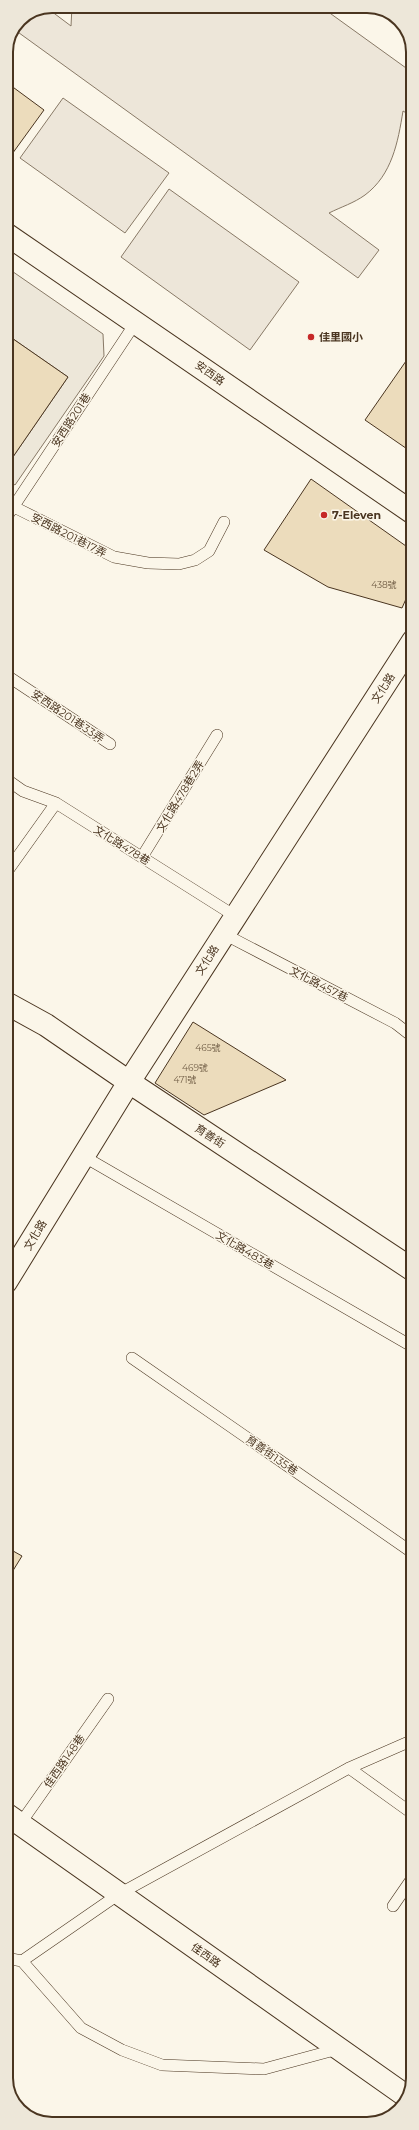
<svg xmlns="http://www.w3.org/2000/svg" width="419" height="2130" font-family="Montserrat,'Noto Sans TC',sans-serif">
	<rect width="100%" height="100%" fill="#fbf6e9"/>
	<path fill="#ede6d9" stroke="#887966" d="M 72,6 L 320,6 L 413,73 L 413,117 L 403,111 C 398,142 392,175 365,195 C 354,203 341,207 329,213 L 379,250 L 358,278 L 15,30 L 20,19 L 47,8 L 71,26 Z
		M 63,98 L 169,173 L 125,233 L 20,158 Z
		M 169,189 L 299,282 L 250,350 L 121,257 Z"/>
	<path fill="#ede7d9" stroke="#887966" d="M 6,267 L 103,334 L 104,356 L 15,485 L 6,479 L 6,467 L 68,377 L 6,334 Z"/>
	<path fill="#ecdcbc" stroke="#4a3520" d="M 6,82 L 44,110 L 7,161 L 6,161 Z
		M 6,334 L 68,377 L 6,467 Z
		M 413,351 L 413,453 L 365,420 Z
		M 311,479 L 413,551 L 413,583 L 402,608 L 328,587 L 264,550 Z
		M 193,1022 L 286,1080 L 204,1115 L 155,1083 Z
		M 6,1547 L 22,1556 L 6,1582 Z"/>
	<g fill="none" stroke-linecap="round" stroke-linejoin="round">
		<g stroke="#4a3520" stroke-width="12">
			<path id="service" d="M 14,507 L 114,557 L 148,563 L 179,564 L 195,560 L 209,551 L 224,522
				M 6,518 L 136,322
				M 6,675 L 110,744
				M 6,779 L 23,791 L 56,803 L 235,916
				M 142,857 L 217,735
				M 6,873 L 56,803
				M 224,934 L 395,1023 L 413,1037
				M 83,1156 L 408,1344
				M 132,1358 L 413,1553
				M 349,1768 L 413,1814
				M 20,1824 L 108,1699
				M 393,1906 L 413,1877
				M 6,1958 L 22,1961 L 81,2028 L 122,2050 L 162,2065 L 264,2069 L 338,2049
				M 22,1961 L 119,1894 L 349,1768 L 413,1740"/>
		</g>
		<g stroke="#4a3520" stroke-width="24">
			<path id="minor" d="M 6,234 L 413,513
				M 6,1003 L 46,1025 L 129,1082 L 413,1270
				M 6,1282 L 129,1082 L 413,641"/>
		</g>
		<g stroke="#4a3520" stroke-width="24">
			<path id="tertiary" d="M 6,1814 L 406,2096"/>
		</g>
		<use href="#service" stroke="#fbf6e9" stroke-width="11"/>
		<use href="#minor" stroke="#fbf6e9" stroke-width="22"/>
		<use href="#tertiary" stroke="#fbf6e9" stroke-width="22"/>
	</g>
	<g fill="#c62828" stroke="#fbf6e9" stroke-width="1.5">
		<circle cx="311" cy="337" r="4"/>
		<circle cx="324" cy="515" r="4"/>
	</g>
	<g text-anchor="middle" stroke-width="3" stroke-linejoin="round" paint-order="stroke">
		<g font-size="9" fill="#725f47">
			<text x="384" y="588">438號</text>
			<text x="208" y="1051">465號</text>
			<text x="195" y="1071">469號</text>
			<text x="185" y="1083">471號</text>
		</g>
		<g font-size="11" font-weight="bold" fill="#4a3520" stroke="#fbf6e9" text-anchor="start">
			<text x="319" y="341">佳里國小</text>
			<text x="332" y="519">7-Eleven</text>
		</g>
		<g font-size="11" fill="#4a3520" stroke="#fbf6e9">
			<text transform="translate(210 373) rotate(35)" y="4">安西路</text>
			<text transform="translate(71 420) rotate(-57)" y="4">安西路201巷</text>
			<text transform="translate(69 535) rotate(27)" y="4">安西路201巷17弄</text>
			<text transform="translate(383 688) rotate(-57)" y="4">文化路</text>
			<text transform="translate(68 716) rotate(34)" y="4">安西路201巷33弄</text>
			<text transform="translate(180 796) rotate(-59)" y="4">文化路478巷2弄</text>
			<text transform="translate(122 845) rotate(32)" y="4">文化路478巷</text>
			<text transform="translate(207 960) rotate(-57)" y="4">文化路</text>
			<text transform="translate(319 984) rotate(27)" y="4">文化路457巷</text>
			<text transform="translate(210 1136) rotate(33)" y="4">育善街</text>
			<text transform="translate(35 1235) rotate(-59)" y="4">文化路</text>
			<text transform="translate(245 1250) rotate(30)" y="4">文化路483巷</text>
			<text transform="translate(272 1455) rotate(35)" y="4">育善街135巷</text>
			<text transform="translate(64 1761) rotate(-55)" y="4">佳西路148巷</text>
			<text transform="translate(206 1955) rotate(35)" y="4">佳西路</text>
		</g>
	</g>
	<path d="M0 0H419V2130H0ZM52 13H367A39 39 0 0 1 406 52V2078A39 39 0 0 1 367 2117H52A39 39 0 0 1 13 2078V52A39 39 0 0 1 52 13Z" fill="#ede7d9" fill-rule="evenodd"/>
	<path fill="none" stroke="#4a3520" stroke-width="2" d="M52 13H367A39 39 0 0 1 406 52V2078A39 39 0 0 1 367 2117H52A39 39 0 0 1 13 2078V52A39 39 0 0 1 52 13Z"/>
</svg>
